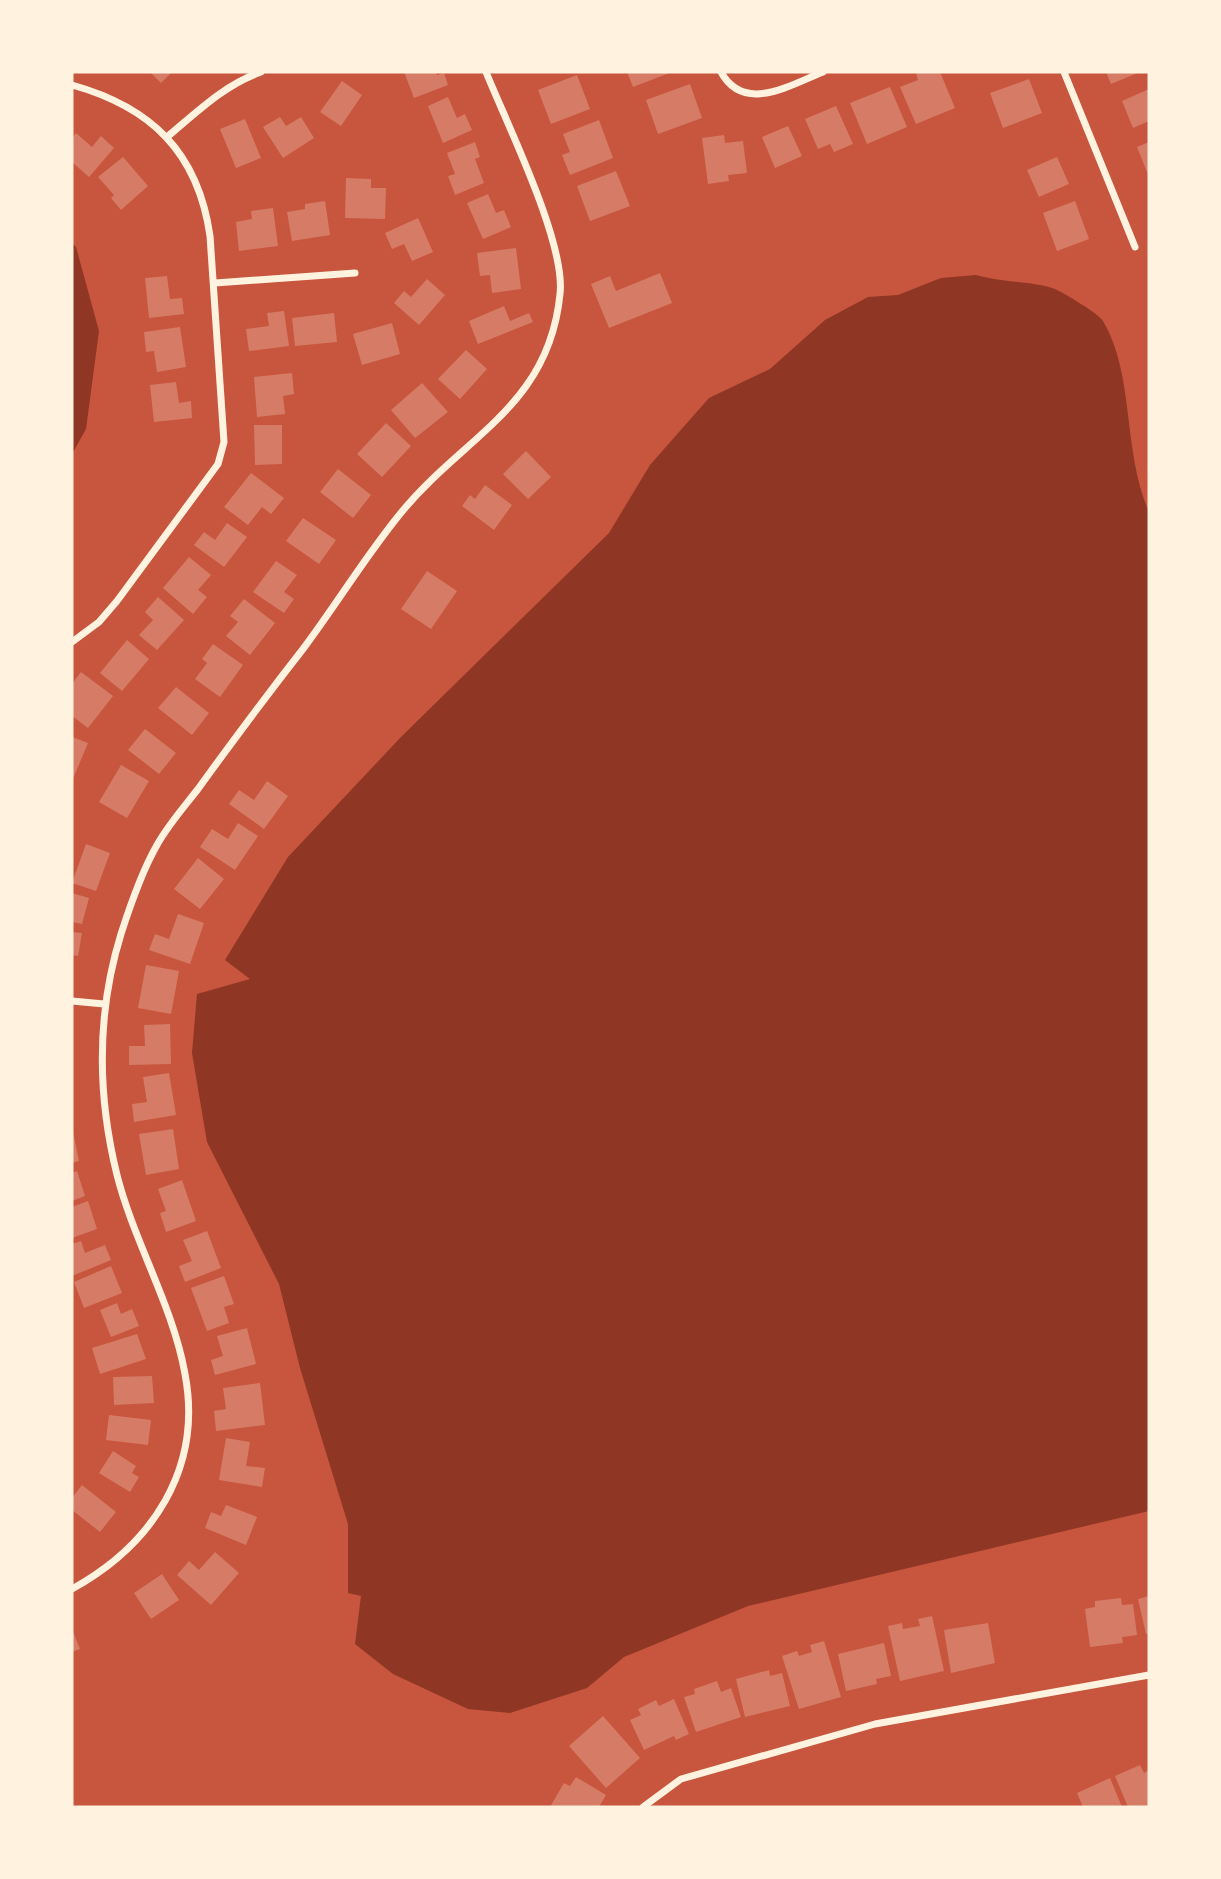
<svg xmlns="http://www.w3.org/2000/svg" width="1221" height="1879" font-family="'Public Sans',sans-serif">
	<rect width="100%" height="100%" fill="#c8553d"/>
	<path fill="#8f3625" d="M 72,243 L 76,247 L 99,331 L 86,429 L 72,454 Z
		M 976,275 C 999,282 1037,282 1055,289 C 1064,293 1099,314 1103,321 C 1135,375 1122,450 1149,512 L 1149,1511 L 748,1606 L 624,1657 L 587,1688 L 510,1713 L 468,1709 L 393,1674 L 355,1644 L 361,1596 L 348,1593 L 348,1524 L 300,1368 L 279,1284 L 207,1142 L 192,1053 L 197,994 L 250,979 L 225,960 L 288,857 L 401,737 L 609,533 L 650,465 L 709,398 L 770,369 L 825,320 L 868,297 L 898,295 L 941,278 Z"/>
	<path fill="#d67c66" d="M 150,72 L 172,72 L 161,83 Z
		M 404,72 L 436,72 L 437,75 L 444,73 L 448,85 L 414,98 Z
		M 627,72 L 672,72 L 633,87 Z
		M 919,72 L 940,72 L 955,108 L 916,124 L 900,87 L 918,80 L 916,73 Z
		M 1106,72 L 1140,72 L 1111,84 Z
		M 577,75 L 590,109 L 551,124 L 538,90 Z
		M 1029,79 L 1042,113 L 1003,128 L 990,93 Z
		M 342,81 L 362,95 L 341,126 L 320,112 Z
		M 690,84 L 702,118 L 658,134 L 646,100 Z
		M 890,87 L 907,127 L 867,144 L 850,103 Z
		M 1149,89 L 1149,121 L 1133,128 L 1122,101 Z
		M 448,97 L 457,118 L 465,114 L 472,130 L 443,143 L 428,106 Z
		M 836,106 L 853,144 L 834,152 L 830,144 L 818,149 L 805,119 Z
		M 280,117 L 286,126 L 301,117 L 314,138 L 283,158 L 263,127 Z
		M 245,119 L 261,158 L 236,168 L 220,129 Z
		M 599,120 L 613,158 L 570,175 L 562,155 L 570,152 L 563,134 Z
		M 788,126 L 802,156 L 775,168 L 762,137 Z
		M 76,133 L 92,147 L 101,136 L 114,148 L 89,177 L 72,162 L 72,138 Z
		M 724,135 L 725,143 L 743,141 L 747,173 L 728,175 L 729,181 L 708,184 L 702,138 Z
		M 475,142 L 480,157 L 475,159 L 484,183 L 455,195 L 448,176 L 455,174 L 447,153 Z
		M 1149,142 L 1149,177 L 1137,147 Z
		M 123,157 L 148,186 L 121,210 L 111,198 L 114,195 L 98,177 Z
		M 1057,157 L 1069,184 L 1039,197 L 1027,170 Z
		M 616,171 L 630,206 L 590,221 L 577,186 Z
		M 346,178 L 371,179 L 371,188 L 386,188 L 385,219 L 345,218 Z
		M 488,194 L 496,213 L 504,210 L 511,227 L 483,239 L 467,203 Z
		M 325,201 L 330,235 L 292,241 L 287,212 L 305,209 L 305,204 Z
		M 1075,201 L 1089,239 L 1057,251 L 1043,213 Z
		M 273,208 L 278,246 L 239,251 L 236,222 L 252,219 L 251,211 Z
		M 418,218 L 433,252 L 412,261 L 404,244 L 392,249 L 385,233 Z
		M 516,248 L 521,289 L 492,293 L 490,275 L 480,276 L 477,253 Z
		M 660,273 L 672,303 L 609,328 L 591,284 L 610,276 L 616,291 Z
		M 167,276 L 170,299 L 182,298 L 184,314 L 149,318 L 145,278 Z
		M 427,279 L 445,295 L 419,325 L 394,303 L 404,291 L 411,297 Z
		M 504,306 L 510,321 L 529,313 L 533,322 L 478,344 L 469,321 Z
		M 284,311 L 289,346 L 249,351 L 246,329 L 269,326 L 267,313 Z
		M 334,313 L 337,342 L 295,346 L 292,318 Z
		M 392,323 L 400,354 L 362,365 L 353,334 Z
		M 180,327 L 186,367 L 157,372 L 154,351 L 146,352 L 144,332 Z
		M 466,350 L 487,369 L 460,399 L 438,379 Z
		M 292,373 L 294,394 L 283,396 L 285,414 L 257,417 L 254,377 Z
		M 176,382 L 179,403 L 191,401 L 192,418 L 154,422 L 150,385 Z
		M 422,383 L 448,412 L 415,438 L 391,410 Z
		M 386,423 L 411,446 L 382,477 L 357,454 Z
		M 254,425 L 282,425 L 282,464 L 255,465 Z
		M 526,451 L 551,477 L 528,499 L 503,474 Z
		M 338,469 L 371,495 L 353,518 L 320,492 Z
		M 251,473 L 284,498 L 271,514 L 262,507 L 248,525 L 224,507 Z
		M 485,485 L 512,505 L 494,530 L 462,506 L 470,495 L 475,499 Z
		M 303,518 L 336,540 L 319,564 L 286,541 Z
		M 227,523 L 247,537 L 224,567 L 194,545 L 204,532 L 215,540 Z
		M 189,557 L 211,575 L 198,590 L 207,597 L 193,614 L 163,588 Z
		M 276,561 L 297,575 L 284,592 L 294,599 L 284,613 L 253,592 Z
		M 427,571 L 457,591 L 431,629 L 401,609 Z
		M 158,597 L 184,620 L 157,650 L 139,635 L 153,620 L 145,612 Z
		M 244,599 L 275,623 L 250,655 L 226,636 L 238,622 L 230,616 Z
		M 127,640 L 149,659 L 122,691 L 100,673 Z
		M 213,644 L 243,665 L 220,697 L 195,679 L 207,663 L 202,659 Z
		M 81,672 L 113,696 L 88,728 L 72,716 L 72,684 Z
		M 176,687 L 209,713 L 192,735 L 158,708 Z
		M 145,729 L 176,753 L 159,774 L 128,750 Z
		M 72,737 L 88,743 L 72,781 Z
		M 121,765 L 149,781 L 127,818 L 99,802 Z
		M 267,781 L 288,796 L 264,829 L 229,804 L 239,790 L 254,800 Z
		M 238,823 L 258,836 L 235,870 L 200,847 L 212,829 L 228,839 Z
		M 86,844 L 110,853 L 96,891 L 72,883 Z
		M 198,858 L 224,879 L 200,909 L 174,889 Z
		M 72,893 L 89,898 L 82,924 L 72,922 Z
		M 178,914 L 204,923 L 190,964 L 149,950 L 155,934 L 169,939 Z
		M 72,932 L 82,933 L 78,956 L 72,955 Z
		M 146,965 L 179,971 L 171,1014 L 138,1008 Z
		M 170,1024 L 171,1064 L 129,1065 L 129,1046 L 145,1046 L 144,1025 Z
		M 169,1073 L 176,1115 L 134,1122 L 132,1104 L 147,1102 L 143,1077 Z
		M 173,1129 L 179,1169 L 146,1175 L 139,1134 Z
		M 73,1132 L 79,1161 L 72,1163 L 72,1133 Z
		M 77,1171 L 85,1196 L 72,1201 L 72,1173 Z
		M 182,1180 L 196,1221 L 166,1232 L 160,1213 L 166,1211 L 158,1189 Z
		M 88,1201 L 97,1229 L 72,1238 L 72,1207 Z
		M 207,1231 L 221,1268 L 185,1282 L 179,1266 L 192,1261 L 183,1240 Z
		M 81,1241 L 85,1253 L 105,1245 L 111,1260 L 72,1276 L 72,1244 Z
		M 111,1266 L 122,1293 L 84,1308 L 74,1282 Z
		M 224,1276 L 234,1304 L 224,1307 L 229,1323 L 207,1331 L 191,1288 Z
		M 117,1303 L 121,1314 L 132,1309 L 139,1326 L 111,1337 L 100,1310 Z
		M 247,1328 L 256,1364 L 215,1375 L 211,1360 L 223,1356 L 217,1336 Z
		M 137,1334 L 146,1359 L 100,1374 L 92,1348 Z
		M 152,1376 L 154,1403 L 114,1405 L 113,1377 Z
		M 260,1383 L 265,1425 L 216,1431 L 214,1411 L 226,1409 L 223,1388 Z
		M 109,1415 L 151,1420 L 148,1445 L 106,1440 Z
		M 226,1438 L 250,1442 L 246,1466 L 265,1468 L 262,1487 L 219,1480 Z
		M 113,1451 L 136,1466 L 132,1473 L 139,1477 L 130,1492 L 99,1473 Z
		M 82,1485 L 116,1512 L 100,1532 L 72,1510 L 72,1498 Z
		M 226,1505 L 257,1517 L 246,1545 L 205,1528 L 211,1512 L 221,1516 Z
		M 215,1552 L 239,1573 L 211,1605 L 177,1575 L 189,1561 L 199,1570 Z
		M 162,1574 L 179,1600 L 151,1619 L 134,1593 Z
		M 1149,1596 L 1149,1634 L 1146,1634 L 1138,1599 Z
		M 1121,1598 L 1122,1605 L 1133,1604 L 1137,1635 L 1122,1637 L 1123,1643 L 1090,1647 L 1085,1609 L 1095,1607 L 1095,1601 Z
		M 932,1616 L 944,1671 L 900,1681 L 888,1626 L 902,1623 L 903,1629 L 920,1626 L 918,1619 Z
		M 988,1623 L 995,1663 L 951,1673 L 944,1630 Z
		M 72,1629 L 80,1649 L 72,1652 Z
		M 824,1641 L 841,1697 L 799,1709 L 782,1656 L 797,1651 L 799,1656 L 812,1652 L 810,1645 Z
		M 884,1643 L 891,1676 L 876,1679 L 877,1684 L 846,1691 L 838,1654 Z
		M 769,1670 L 770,1676 L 782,1673 L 790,1706 L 745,1717 L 736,1679 Z
		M 717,1681 L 721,1692 L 731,1688 L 741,1717 L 696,1732 L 684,1697 L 695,1694 L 694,1689 Z
		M 674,1699 L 689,1734 L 676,1740 L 674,1736 L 644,1750 L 630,1720 L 641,1715 L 638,1709 L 656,1700 L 659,1706 Z
		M 603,1716 L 640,1758 L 606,1788 L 569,1746 Z
		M 1140,1765 L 1144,1773 L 1149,1770 L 1149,1807 L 1128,1807 L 1115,1776 Z
		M 576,1777 L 606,1795 L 599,1807 L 550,1807 L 564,1783 L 570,1786 Z
		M 1110,1778 L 1122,1807 L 1083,1807 L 1077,1793 Z"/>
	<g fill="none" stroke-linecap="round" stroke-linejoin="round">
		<path stroke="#fff3e0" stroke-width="7" d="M 721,72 C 744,114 790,85 823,72
			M 1064,72 L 1135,247
			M 72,85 C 151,107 198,152 210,236 L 224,442 L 218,464 L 117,601 L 99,622 L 72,642
			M 167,137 C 197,112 224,85 261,72
			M 215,283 L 355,273
			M 72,1001 L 104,1004
			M 72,1589 C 152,1545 203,1469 185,1374 C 173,1306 134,1242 117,1175 C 97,1094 96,1015 121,934 C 130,906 142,871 157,845 C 168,825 184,807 198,789 C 232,742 267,695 303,649 C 336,605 365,557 400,514 C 463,436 549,407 560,294 C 566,243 507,124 486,72
			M 643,1807 L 681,1779 L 875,1724 L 1149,1675"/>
	</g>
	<rect width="1221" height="1879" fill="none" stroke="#fff3e0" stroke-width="147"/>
</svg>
